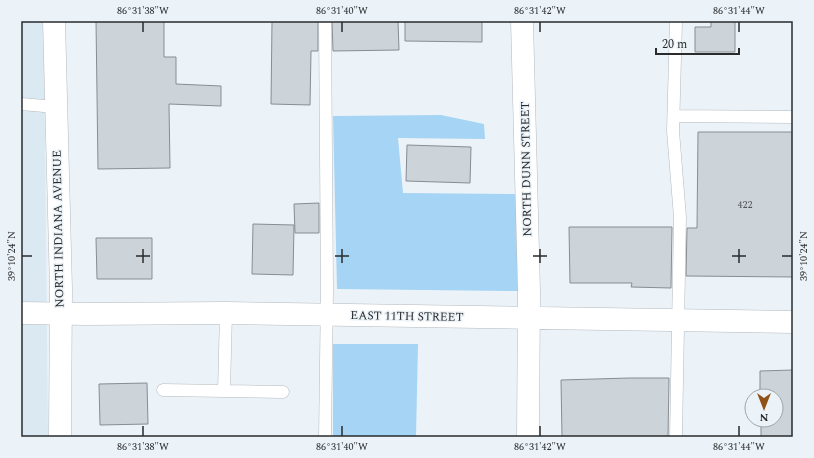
<svg xmlns="http://www.w3.org/2000/svg" width="814" height="458" font-family="Spectral,serif">
	<rect width="100%" height="100%" fill="#ecf3f8"/>
	<path fill="#dbe9f3" d="M 21,21 L 44,21 L 48,437 L 21,437 Z"/>
	<path fill="#a5d4f4" d="M 441,115 L 484,124 L 485,139 L 398,138 L 403,193 L 516,194 L 518,291 L 337,289 L 333,116 Z
		M 333,344 L 418,344 L 416,437 L 333,437 Z"/>
	<path fill="#cdd4d9" stroke="#878d92" d="M 96,21 L 164,21 L 164,57 L 176,57 L 176,84 L 221,86 L 221,106 L 169,104 L 170,168 L 98,169 Z
		M 272,21 L 318,21 L 318,51 L 311,51 L 310,105 L 271,104 Z
		M 332,21 L 398,21 L 399,50 L 333,51 Z
		M 405,21 L 482,21 L 482,42 L 405,41 Z
		M 711,21 L 735,21 L 735,52 L 695,52 L 695,27 L 711,27 Z
		M 698,132 L 793,132 L 793,277 L 686,276 L 687,228 L 697,228 Z
		M 407,145 L 471,147 L 470,183 L 406,181 Z
		M 319,203 L 319,233 L 295,233 L 294,204 Z
		M 253,224 L 294,225 L 293,275 L 252,274 Z
		M 569,227 L 672,227 L 671,288 L 631,287 L 632,283 L 570,283 Z
		M 96,238 L 152,238 L 152,279 L 97,279 Z
		M 793,370 L 793,437 L 761,437 L 761,420 L 776,420 L 776,396 L 760,396 L 760,371 Z
		M 629,378 L 669,378 L 668,437 L 562,437 L 561,380 Z
		M 147,383 L 148,424 L 100,425 L 99,384 Z"/>
	<g fill="none" stroke-linecap="round" stroke-linejoin="round">
		<g stroke="#b3b9be" stroke-width="13">
			<path id="service" d="M 325,21 L 327,289 L 325,437
				M 676,21 L 673,131 L 680,217 L 676,437
				M 21,104 L 56,107
				M 674,116 L 793,117
				M 163,390 L 283,392
				M 224,391 L 226,313"/>
		</g>
		<g stroke="#b3b9be" stroke-width="23">
			<path id="minor" d="M 522,21 L 529,291 L 528,437
				M 21,313 L 86,314 L 226,313 L 793,322"/>
		</g>
		<g stroke="#b3b9be" stroke-width="23">
			<path id="tertiary" d="M 54,21 L 61,289 L 60,437"/>
		</g>
		<use href="#service" stroke="#fff" stroke-width="12"/>
		<use href="#minor" stroke="#fff" stroke-width="22"/>
		<use href="#tertiary" stroke="#fff" stroke-width="22"/>
	</g>
	<path fill="none" stroke="#292b2d" stroke-width="1.5" d="M 143,22 L 143,32M 342,22 L 342,32M 540,22 L 540,32M 739,22 L 739,32M 143,249 L 143,263M 342,249 L 342,263M 540,249 L 540,263M 739,249 L 739,263M 22,256 L 32,256M 136,256 L 150,256M 335,256 L 349,256M 533,256 L 547,256M 732,256 L 746,256M 782,256 L 792,256M 143,426 L 143,436M 342,426 L 342,436M 540,426 L 540,436M 739,426 L 739,436"/>
	<g text-anchor="middle" stroke-width="3" stroke-linejoin="round" paint-order="stroke">
		<g font-size="10" fill="#525558">
			<text x="745" y="208">422</text>
		</g>
		<g font-size="12" fill="#292b2d" stroke="#ecf3f8">
			<text transform="translate(526 169) rotate(-91)" y="4">NORTH DUNN STREET</text>
			<text transform="translate(58 229) rotate(-91)" y="4">NORTH INDIANA AVENUE</text>
			<text transform="translate(407 316) rotate(1)" y="4">EAST 11TH STREET</text>
		</g>
	</g>
	<rect width="814" height="458" fill="none" stroke="#ecf3f8" stroke-width="44"/>
	<g transform="translate(764 408) rotate(180)"><circle r="19" fill="#ecf3f8" stroke="#9ea3a7"/>
	<path d="M0-3L7 15L0 10L-7 15Z" fill="#905118"/>
	<text y="-6" font-size="11" font-weight="bold" text-anchor="middle" fill="#292b2d">N</text>
	</g>
	<path d="M656 48v6h83v-6" fill="none" stroke="#292b2d" stroke-width="2"/>
	<text x="662" y="48" font-size="12" fill="#292b2d" stroke="#ecf3f8" stroke-width="3" paint-order="stroke">20 m</text>
	<rect x="22" y="22" width="770" height="414" fill="none" stroke="#292b2d" stroke-width="1.5"/>
	<g font-size="10" text-anchor="middle" fill="#292b2d">
		<text x="143" y="14">86°31'38"W</text>
		<text x="342" y="14">86°31'40"W</text>
		<text x="540" y="14">86°31'42"W</text>
		<text x="739" y="14">86°31'44"W</text>
		<text transform="translate(803 256) rotate(-90)" y="4">39°10'24"N</text>
		<text transform="translate(11 256) rotate(-90)" y="4">39°10'24"N</text>
		<text x="143" y="450">86°31'38"W</text>
		<text x="342" y="450">86°31'40"W</text>
		<text x="540" y="450">86°31'42"W</text>
		<text x="739" y="450">86°31'44"W</text>
	</g>
</svg>
